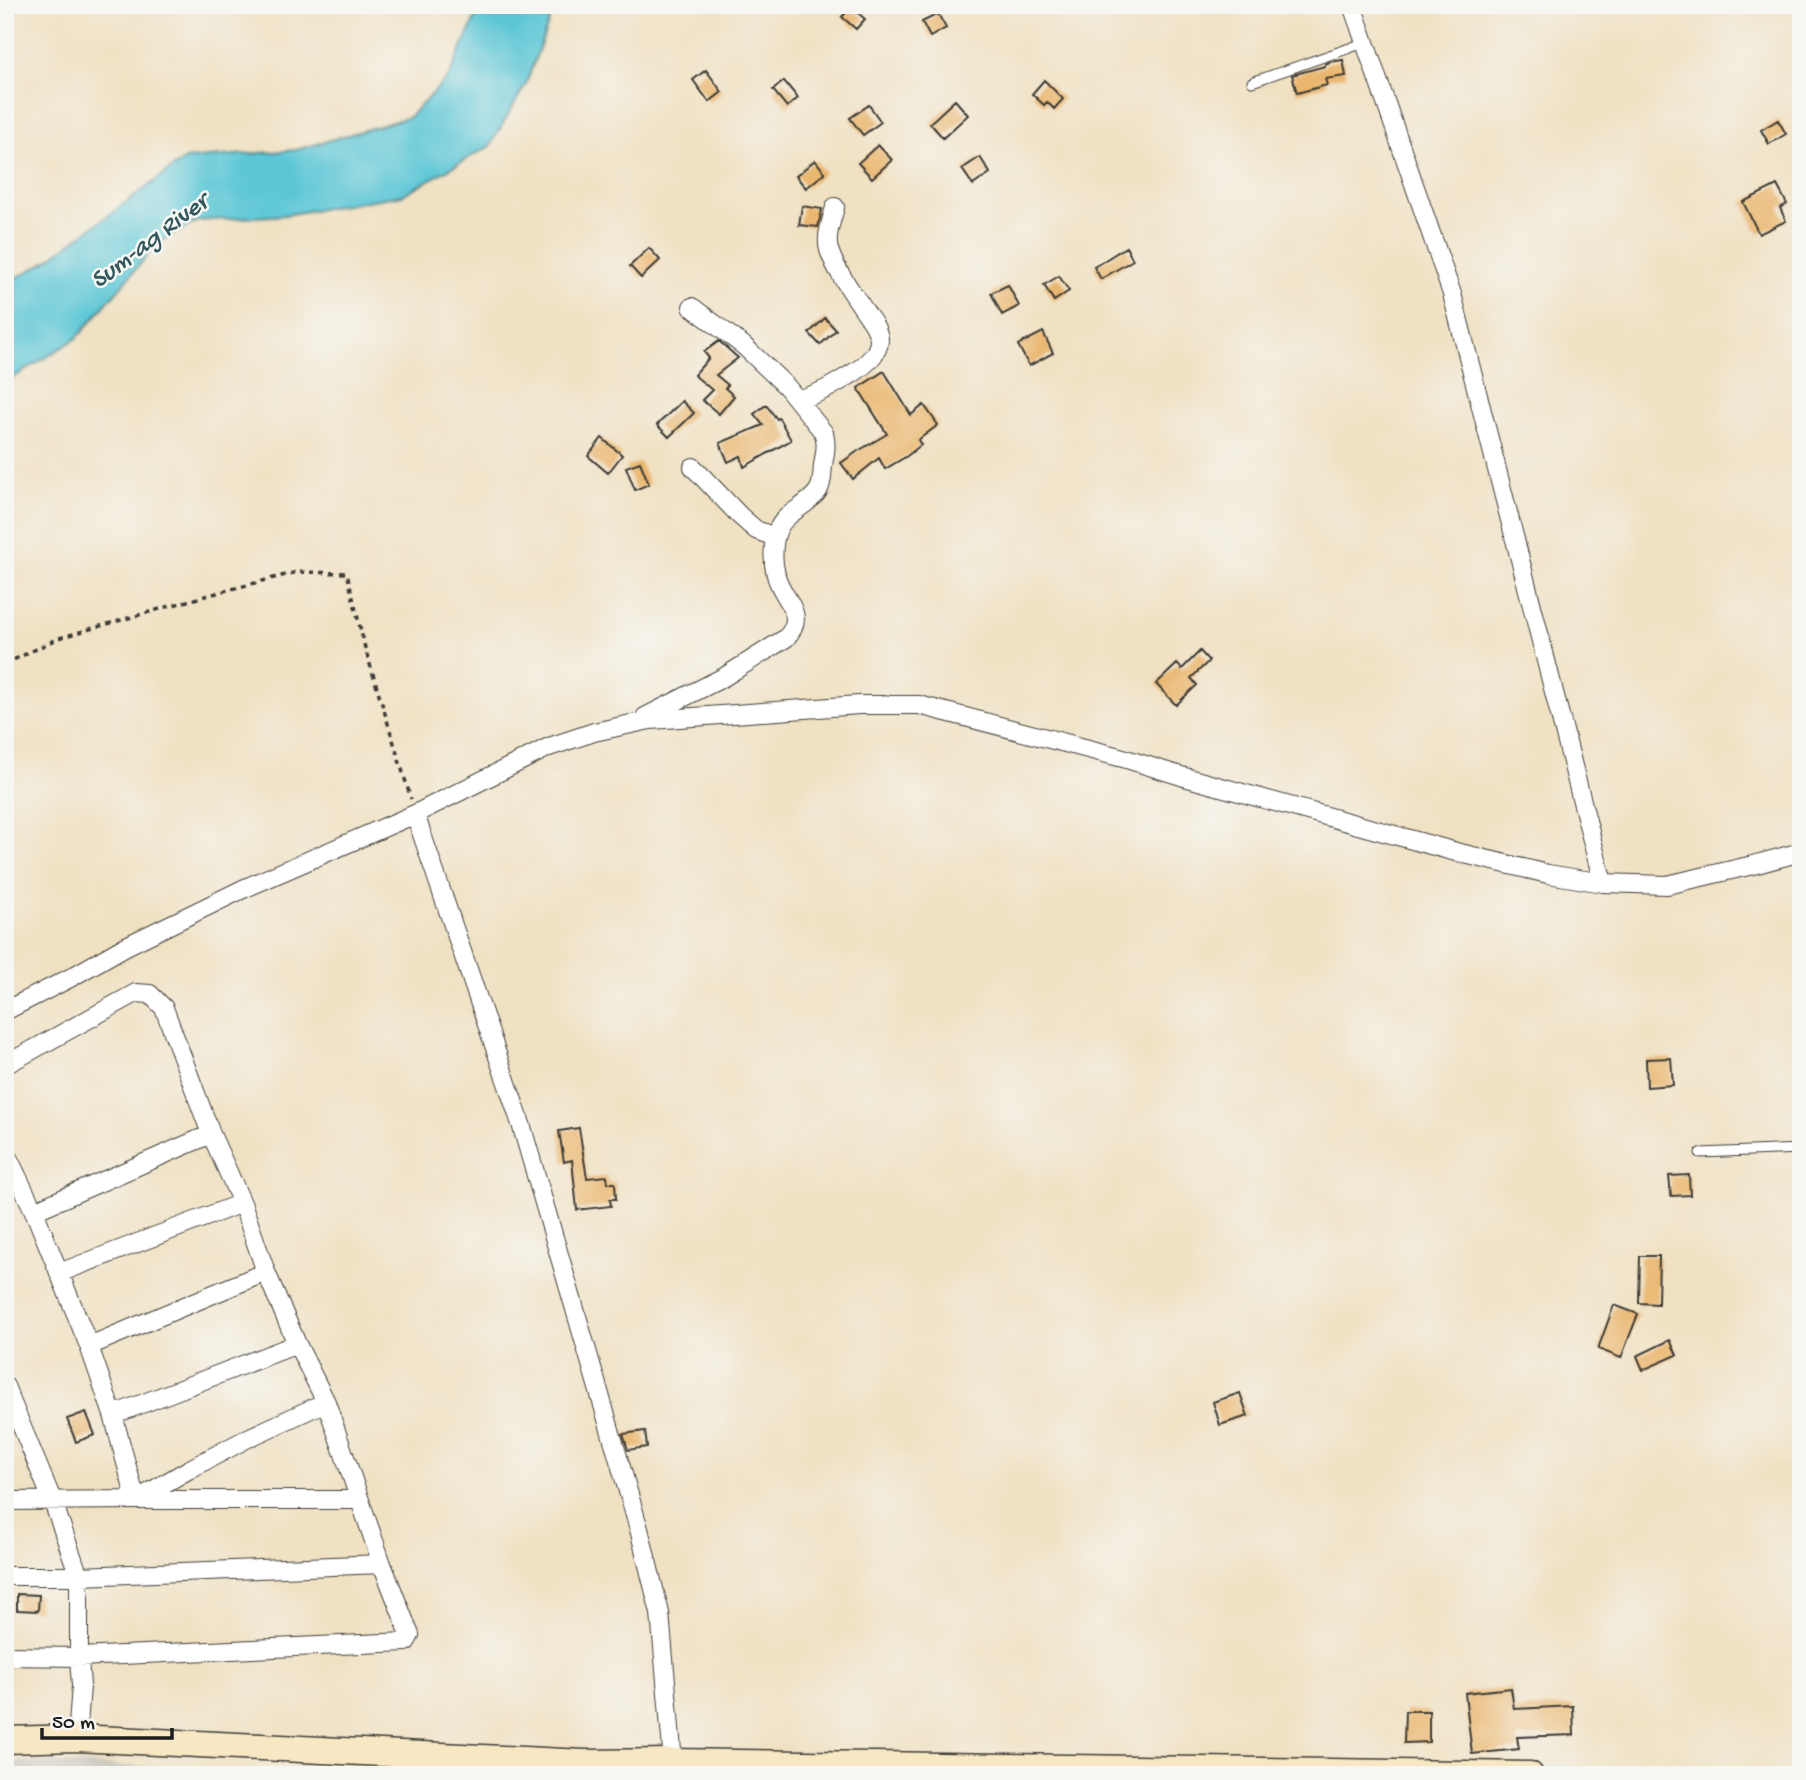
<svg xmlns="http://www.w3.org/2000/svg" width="1806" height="1780" font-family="'Gochi Hand',sans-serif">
	<rect width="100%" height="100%" fill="#f6f6f2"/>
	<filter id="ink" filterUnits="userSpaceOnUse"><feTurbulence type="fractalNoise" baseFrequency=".0143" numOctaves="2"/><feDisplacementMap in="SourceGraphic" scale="14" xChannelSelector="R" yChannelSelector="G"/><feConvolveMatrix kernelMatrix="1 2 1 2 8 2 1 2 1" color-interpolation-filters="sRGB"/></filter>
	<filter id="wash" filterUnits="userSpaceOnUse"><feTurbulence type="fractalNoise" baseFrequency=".00686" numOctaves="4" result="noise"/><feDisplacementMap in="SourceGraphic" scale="28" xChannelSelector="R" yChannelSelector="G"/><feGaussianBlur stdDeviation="1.57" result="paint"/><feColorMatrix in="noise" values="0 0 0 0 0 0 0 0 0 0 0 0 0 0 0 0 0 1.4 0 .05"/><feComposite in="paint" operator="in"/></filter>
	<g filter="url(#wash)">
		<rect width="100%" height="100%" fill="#f0e1c3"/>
		<path fill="#c8c4b8" d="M 5,1761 L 316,1773 L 316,1775 L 5,1775 Z"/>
		<path fill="#5bc6d5" stroke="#3c7178" stroke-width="2" d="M 481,5 L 555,5 L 526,84 L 490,146 L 402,195 L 285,215 L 198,221 L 158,243 L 77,338 L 5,383 L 5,284 L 45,262 L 185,159 L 296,150 L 409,117 L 449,77 Z"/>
		<g id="blocks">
			<path fill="#eab770" d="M 851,7 L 865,19 L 856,29 L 842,17 Z
				M 938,14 L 946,28 L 930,37 L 922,22 Z
				M 1343,60 L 1346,76 L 1325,79 L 1327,85 L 1297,93 L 1292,75 L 1325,66 L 1325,64 L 1330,62 Z
				M 706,70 L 722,92 L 709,102 L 693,80 Z
				M 1044,80 L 1063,99 L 1054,109 L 1047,102 L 1044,105 L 1032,94 Z
				M 784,81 L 798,98 L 787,107 L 773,90 Z
				M 955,100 L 968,115 L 943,138 L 930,123 Z
				M 869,105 L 881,122 L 863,135 L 850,118 Z
				M 1778,120 L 1786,134 L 1769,144 L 1761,130 Z
				M 878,145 L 892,160 L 872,178 L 858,163 Z
				M 980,157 L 990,173 L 973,185 L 962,169 Z
				M 815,160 L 825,173 L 806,188 L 796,176 Z
				M 1777,185 L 1787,204 L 1780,208 L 1786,221 L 1759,234 L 1743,202 Z
				M 802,206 L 822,209 L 818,227 L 799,225 Z
				M 1126,247 L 1133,260 L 1101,279 L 1094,267 Z
				M 649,248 L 660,260 L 641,278 L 630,266 Z
				M 1059,276 L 1069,291 L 1054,301 L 1044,285 Z
				M 1008,285 L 1019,306 L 1002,315 L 991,293 Z
				M 825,318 L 836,330 L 820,345 L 809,333 Z
				M 1043,332 L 1053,353 L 1029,366 L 1018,345 Z
				M 719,341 L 738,358 L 716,375 L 728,385 L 725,388 L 734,396 L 719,414 L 702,400 L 712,390 L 694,375 L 709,358 L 704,352 Z
				M 884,371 L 911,415 L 924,405 L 938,425 L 918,440 L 921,445 L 907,456 L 885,469 L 879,458 L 853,479 L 841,463 L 858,451 L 887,434 L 858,388 Z
				M 682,401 L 694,413 L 669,437 L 657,425 Z
				M 766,405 L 777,419 L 779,418 L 791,440 L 744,467 L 741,456 L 728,462 L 720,443 L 763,425 L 754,414 Z
				M 602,438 L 622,455 L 608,473 L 588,456 Z
				M 640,462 L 649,484 L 635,490 L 626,467 Z
				M 1200,651 L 1209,661 L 1191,678 L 1197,685 L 1176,705 L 1156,684 L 1177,664 L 1182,669 Z
				M 1671,1058 L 1673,1085 L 1647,1087 L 1646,1059 Z
				M 579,1128 L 587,1178 L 607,1176 L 608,1183 L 615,1183 L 616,1199 L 610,1199 L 611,1206 L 577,1210 L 572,1160 L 564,1162 L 559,1131 Z
				M 1689,1175 L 1690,1195 L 1671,1196 L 1669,1176 Z
				M 1640,1256 L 1659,1256 L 1658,1304 L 1639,1303 Z
				M 1614,1305 L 1638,1314 L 1621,1358 L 1598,1349 Z
				M 1670,1340 L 1677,1355 L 1643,1370 L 1637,1356 Z
				M 1240,1393 L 1248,1416 L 1220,1425 L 1213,1402 Z
				M 86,1412 L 95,1435 L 76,1442 L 67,1419 Z
				M 645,1431 L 647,1447 L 628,1450 L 623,1434 Z
				M 17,1594 L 39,1595 L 38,1611 L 17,1610 Z
				M 1511,1688 L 1514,1709 L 1573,1706 L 1574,1735 L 1517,1737 L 1519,1749 L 1472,1754 L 1465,1693 Z
				M 1405,1711 L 1429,1711 L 1429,1742 L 1404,1743 Z"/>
		</g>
	</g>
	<g filter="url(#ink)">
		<use href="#blocks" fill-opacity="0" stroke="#3c3a35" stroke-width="2"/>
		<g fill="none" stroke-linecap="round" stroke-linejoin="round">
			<g stroke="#3c3a35" stroke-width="11">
				<path id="lane" d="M 1252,82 L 1364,43
					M 1700,1153 L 1801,1149"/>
			</g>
			<g stroke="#3c3a35" stroke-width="20">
				<path id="street" d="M 1352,5 L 1452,294 L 1603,883
					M 797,399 C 816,396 834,385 850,375 C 862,368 880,354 879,339 C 878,328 870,319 864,310 C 852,292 836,271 829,250 C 825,236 832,220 835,207
					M 693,467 L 740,516 L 756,530 L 775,537
					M 645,717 L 724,677 L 786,638 C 809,613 781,599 776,575 C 773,564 773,549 775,538 C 781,511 805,510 818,491 C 823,483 822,474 823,465 C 825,454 827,444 824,433 L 787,387 L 744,346 L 692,307
					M 415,814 L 521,1124 L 639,1529 L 660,1613 L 673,1762
					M 5,1011 L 70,978 L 126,946 L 243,889 L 415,814 L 549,747 L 594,732 L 650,720 L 666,719 L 859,705 L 919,705 L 1123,758 L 1181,776 L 1456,852 L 1548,874 L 1603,883 L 1667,885 L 1753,865 L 1801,852
					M 5,1065 L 136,993 L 150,994 L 164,1008 L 211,1134 L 242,1203 L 266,1272 L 297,1344 L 326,1402 L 382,1564 L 410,1635 L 406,1642 L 79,1657 L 5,1656
					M 5,1151 L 34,1211 L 89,1346 L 113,1415 L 136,1500 L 360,1500
					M 34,1211 L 211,1134
					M 59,1273 L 242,1203
					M 89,1346 L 266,1272
					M 5,1386 L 53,1502 L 79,1576 L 79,1657 L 81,1686 L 77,1738
					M 113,1415 L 297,1344
					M 5,1501 L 136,1500 L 188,1470 L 248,1438 L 326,1402
					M 5,1576 L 79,1576 L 382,1564"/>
			</g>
			<g stroke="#3c3a35" stroke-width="29">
				<path id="secondary" d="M 5,1740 L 77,1738 L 584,1763 L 673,1762 L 1530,1775"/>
			</g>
			<path stroke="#3c3a35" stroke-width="3.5" stroke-dasharray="5 5" stroke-linecap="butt" d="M 5,664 L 59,638 L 205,596 L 297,572 L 347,573 L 365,648 L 411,799"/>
			<use href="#lane" stroke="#fff" stroke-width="9"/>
			<use href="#street" stroke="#fff" stroke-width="18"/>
			<use href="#secondary" stroke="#f7e8c3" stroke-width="26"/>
		</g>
	</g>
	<g text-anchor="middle" stroke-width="5" stroke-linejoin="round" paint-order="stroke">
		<g font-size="26" font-style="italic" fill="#32585d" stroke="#f6f6f2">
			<text transform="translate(148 239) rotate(-37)" y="9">Sum-ag River</text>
		</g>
	</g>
	<rect width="1806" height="1780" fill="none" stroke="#f6f6f2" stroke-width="28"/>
	<path d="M42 1728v10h130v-10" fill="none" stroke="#1c1c1c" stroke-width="3.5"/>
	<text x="52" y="1728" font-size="21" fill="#1c1c1c" stroke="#f6f6f2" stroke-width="5" paint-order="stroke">50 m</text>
</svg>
